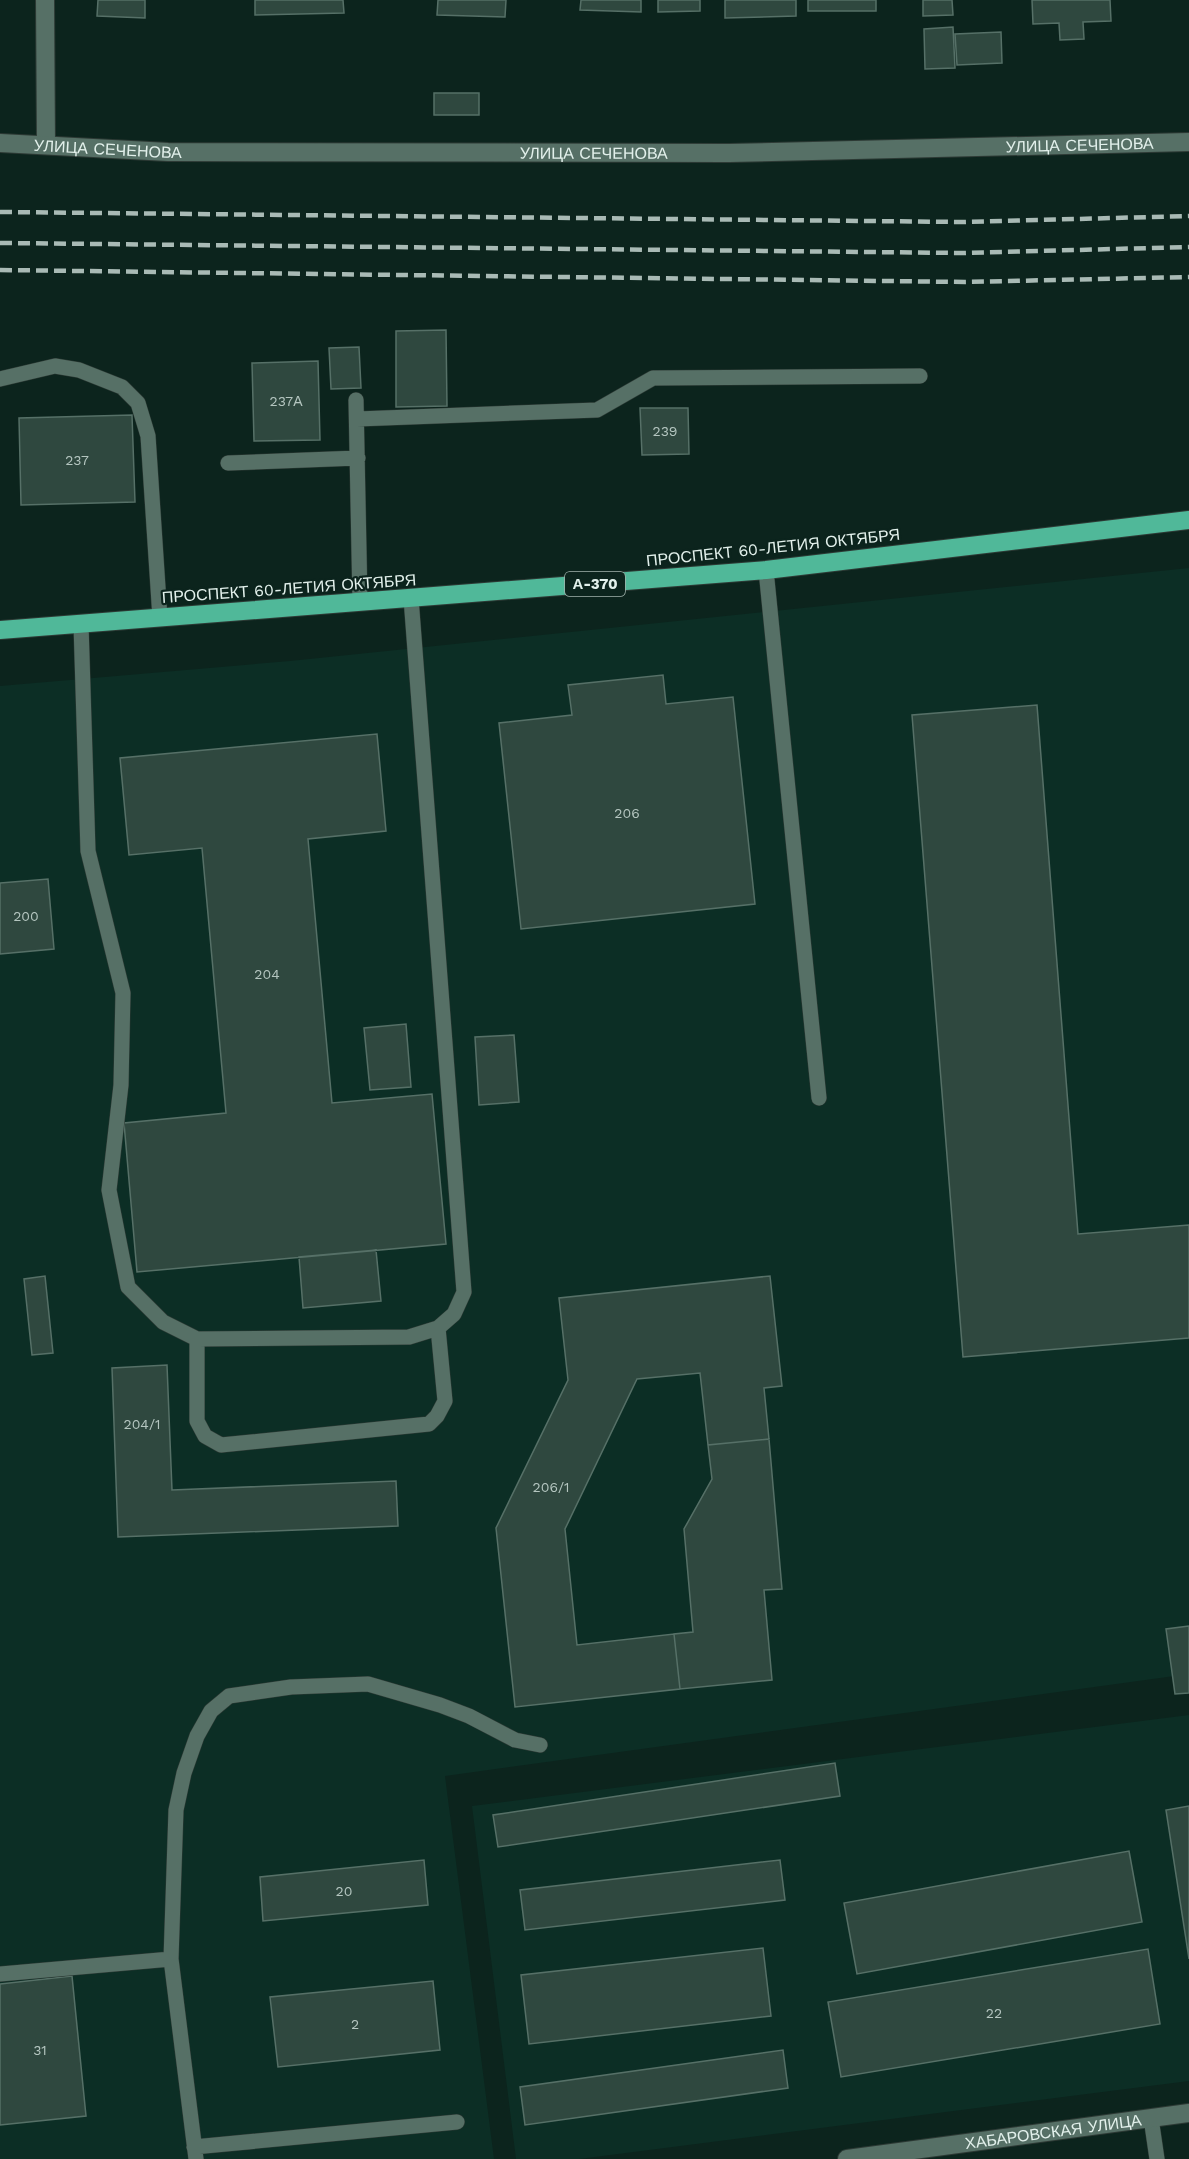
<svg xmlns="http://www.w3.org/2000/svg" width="1189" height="2159" font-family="'Work Sans',sans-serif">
	<rect width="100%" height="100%" fill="#0c241d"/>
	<path fill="#0c2e25" d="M 1189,568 L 1189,1674 L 445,1776 L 494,2159 L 0,2159 L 0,686 L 290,661 Z
		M 1189,1715 L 1189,2081 L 579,2159 L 516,2159 L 472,1806 Z"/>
	<path fill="#2f483f" stroke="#567067" stroke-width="1.5" d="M 98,0 L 145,0 L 145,18 L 97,16 Z
		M 255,0 L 343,0 L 344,13 L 255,15 Z
		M 438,0 L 506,0 L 505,17 L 437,15 Z
		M 581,0 L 641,0 L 641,12 L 580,10 Z
		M 658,0 L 700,0 L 700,11 L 658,12 Z
		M 725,0 L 796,0 L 796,16 L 725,18 Z
		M 808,0 L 876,0 L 876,11 L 808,11 Z
		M 923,0 L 952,0 L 953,15 L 923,16 Z
		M 1032,0 L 1110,0 L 1111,21 L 1083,22 L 1084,39 L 1060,40 L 1059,23 L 1033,24 Z
		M 953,27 L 955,68 L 925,69 L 924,29 Z
		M 1001,32 L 1002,63 L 957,65 L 955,34 Z
		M 434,93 L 479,93 L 479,115 L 434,115 Z
		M 446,330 L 447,406 L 396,407 L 396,331 Z
		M 359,347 L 361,388 L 331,389 L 329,348 Z
		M 318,361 L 320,440 L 254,441 L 252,363 Z
		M 640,408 L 688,408 L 689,454 L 642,455 Z
		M 132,415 L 135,502 L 21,505 L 19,418 Z
		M 663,675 L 666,704 L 733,697 L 755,904 L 521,929 L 499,723 L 572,715 L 568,685 Z
		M 1037,705 L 1078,1234 L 1189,1225 L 1189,1338 L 963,1357 L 912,715 Z
		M 377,734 L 386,831 L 308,839 L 332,1103 L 432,1094 L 446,1244 L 137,1272 L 124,1123 L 226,1113 L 202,848 L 129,855 L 120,758 Z
		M 48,879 L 54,949 L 0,954 L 0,883 Z
		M 406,1024 L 411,1087 L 370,1090 L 364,1028 Z
		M 514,1035 L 519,1102 L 479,1105 L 475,1037 Z
		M 376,1250 L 381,1301 L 303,1308 L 299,1257 Z
		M 45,1276 L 53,1353 L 32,1355 L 24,1279 Z
		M 770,1276 L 782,1386 L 764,1388 L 769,1439 L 708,1445 L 700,1373 L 637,1379 L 565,1529 L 577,1645 L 674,1634 L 680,1689 L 515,1707 L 496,1528 L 568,1380 L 559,1298 Z
		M 167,1365 L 172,1490 L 396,1481 L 398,1526 L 118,1537 L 112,1368 Z
		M 769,1439 L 782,1589 L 764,1590 L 772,1680 L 680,1689 L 674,1634 L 693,1632 L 684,1529 L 712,1479 L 708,1445 Z
		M 1189,1626 L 1189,1693 L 1175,1694 L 1166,1629 Z
		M 835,1763 L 840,1796 L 498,1847 L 493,1815 Z
		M 1189,1806 L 1189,1959 L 1166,1810 Z
		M 1129,1851 L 1142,1922 L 857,1974 L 844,1903 Z
		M 424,1860 L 428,1905 L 263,1921 L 260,1877 Z
		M 780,1860 L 785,1900 L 525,1930 L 520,1890 Z
		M 763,1948 L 771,2016 L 529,2044 L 521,1975 Z
		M 1148,1949 L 1160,2024 L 841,2077 L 828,2002 Z
		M 72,1976 L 86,2116 L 0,2125 L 0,1984 Z
		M 433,1981 L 440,2050 L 278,2067 L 270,1997 Z
		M 783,2050 L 788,2088 L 525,2125 L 520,2087 Z"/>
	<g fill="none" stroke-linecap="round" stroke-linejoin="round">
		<g stroke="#2d3a35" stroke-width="16">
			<path id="lane" d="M 0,379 L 55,366 L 79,370 L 122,387 L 138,403 L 148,436 L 160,618
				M 356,400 L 360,602
				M 357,419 L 597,410 L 653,378 L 920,376
				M 228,463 L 358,458
				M 766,570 L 819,1098
				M 81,624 L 88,851 L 123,993 L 121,1085 L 109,1190 L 128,1287 L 163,1322 L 197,1339 L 409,1337 L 438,1328 L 454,1314 L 464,1292 L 411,598
				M 197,1339 L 197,1421 L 205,1436 L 221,1445 L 429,1424 L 437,1416 L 445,1401 L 438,1328
				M 171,1959 L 176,1810 L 184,1773 L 197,1736 L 211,1711 L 229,1696 L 291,1687 L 368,1684 L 440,1705 L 469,1716 L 515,1740 L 540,1745
				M 0,1974 L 171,1959 L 196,2159
				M 1151,2118 L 1157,2159
				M 194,2147 L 457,2122"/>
		</g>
		<g stroke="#2d3a35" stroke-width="20">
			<g id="street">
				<path d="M 45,0 L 46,145"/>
				<path id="s1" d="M 0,143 L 168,152 L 729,153 L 1189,142"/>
				<path id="s2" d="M 847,2159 L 1189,2113"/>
			</g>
		</g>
		<g stroke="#2d3a35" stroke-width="20">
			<path id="highway" d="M 0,630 L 766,570 L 1189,520"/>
		</g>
		<use href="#lane" stroke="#567066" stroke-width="15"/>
		<use href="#street" stroke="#567066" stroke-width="18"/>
		<use href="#highway" stroke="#50b899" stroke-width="18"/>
		<path stroke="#a9bab5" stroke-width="4.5" stroke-dasharray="12 6" stroke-linecap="butt" d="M 0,212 L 962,222 L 1189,216
			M 0,243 L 962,253 L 1189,247
			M 0,270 L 965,282 L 1189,277"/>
	</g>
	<g text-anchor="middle" stroke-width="4.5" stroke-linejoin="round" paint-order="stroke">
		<g font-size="14" fill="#b5c6c0">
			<text x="286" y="406">237А</text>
			<text x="665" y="436">239</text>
			<text x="77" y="465">237</text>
			<text x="627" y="818">206</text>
			<text x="26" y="921">200</text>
			<text x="267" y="979">204</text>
			<text x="142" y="1429">204/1</text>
			<text x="551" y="1492">206/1</text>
			<text x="344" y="1896">20</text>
			<text x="994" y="2018">22</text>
			<text x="355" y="2029">2</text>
			<text x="40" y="2055">31</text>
		</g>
		<rect fill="#0c241d" stroke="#a2b3ad" stroke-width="1.5" x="565" y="572" width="60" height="24" rx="4.5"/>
		<g font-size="15" font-weight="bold" fill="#e2f0eb">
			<text x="595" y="589">А-370</text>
		</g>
		<g font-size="16" fill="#e2f0eb" stroke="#0c241d">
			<text dy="6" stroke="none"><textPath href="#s1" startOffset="1080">УЛИЦА СЕЧЕНОВА</textPath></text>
			<text dy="6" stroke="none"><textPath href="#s1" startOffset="108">УЛИЦА СЕЧЕНОВА</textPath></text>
			<text dy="6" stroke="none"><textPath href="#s1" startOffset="594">УЛИЦА СЕЧЕНОВА</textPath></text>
			<text transform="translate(773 547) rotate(-6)" y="6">ПРОСПЕКТ 60-ЛЕТИЯ ОКТЯБРЯ</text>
			<text transform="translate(289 588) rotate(-4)" y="6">ПРОСПЕКТ 60-ЛЕТИЯ ОКТЯБРЯ</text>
			<text dy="6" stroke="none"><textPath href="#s2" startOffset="208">ХАБАРОВСКАЯ УЛИЦА</textPath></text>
		</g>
	</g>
</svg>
